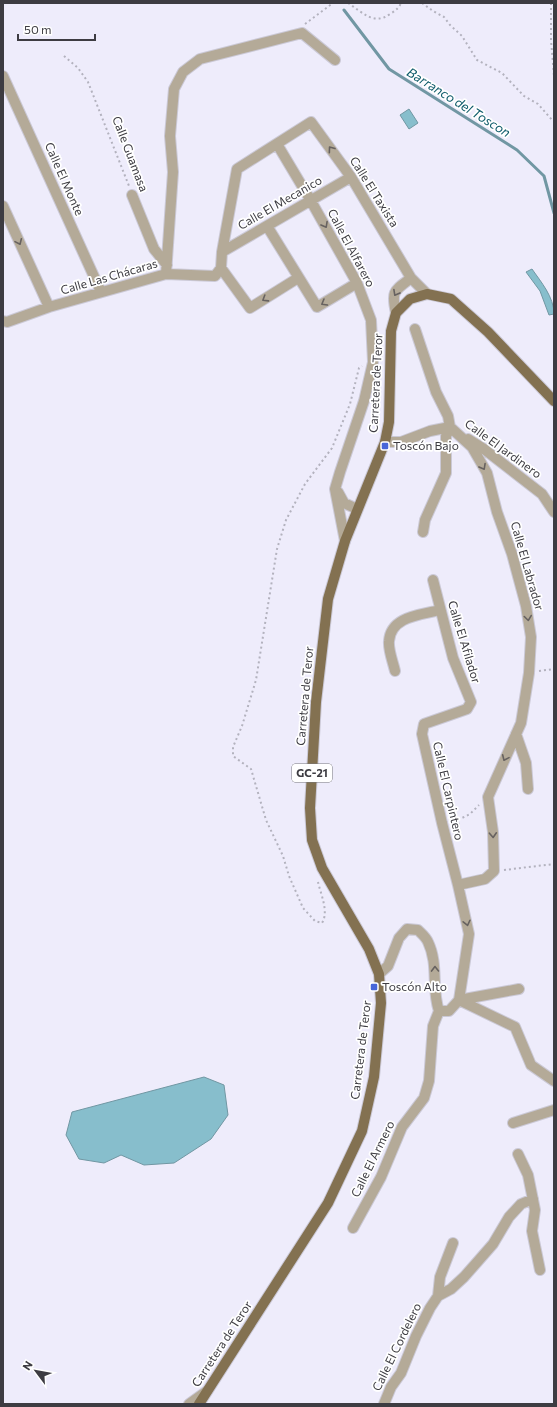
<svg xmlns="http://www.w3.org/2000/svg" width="557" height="1407" font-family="Commissioner,sans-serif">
	<rect width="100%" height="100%" fill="#eeecfb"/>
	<path fill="#87becc" stroke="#7197a3" d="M 409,109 L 418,123 L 409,129 L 400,115 Z
		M 532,269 C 541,282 554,297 554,314 L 549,315 L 540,291 L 526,272 Z
		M 204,1077 L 224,1085 L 228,1115 L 211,1139 L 174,1163 L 144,1165 L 121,1155 L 104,1163 L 79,1159 L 66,1135 L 72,1112 Z"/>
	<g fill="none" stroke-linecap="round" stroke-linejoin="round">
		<path stroke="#7197a3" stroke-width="3" d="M 344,10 L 389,69 L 517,150 L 544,176 L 554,213"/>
		<g stroke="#cbc9d6" stroke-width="12">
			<path id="minor" d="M 3,76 L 101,292
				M 277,144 L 311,201 L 357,283 L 371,320 L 373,362 L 364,401 L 340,472 L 335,489 L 345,541
				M 132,195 L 154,249 L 167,265
				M 3,206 L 49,307
				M 267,226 L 317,307 L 357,283
				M 222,252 L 351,177
				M 221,268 L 222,252 L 237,169 L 311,122 L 351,177 L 411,278 L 427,294
				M 221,268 L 250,308 L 298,278
				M 166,274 L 173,172 L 170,136 L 174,89 L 183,72 L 200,59 L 302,33 L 335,60
				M 396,313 C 391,291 394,291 411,278
				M 3,321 L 7,322 L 49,307 L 166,274 L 215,276 L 221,268
				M 415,329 L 436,392 L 448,416 L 450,427 L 446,436 L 446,473 L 425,520 L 423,532
				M 450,427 L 472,447 L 487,473 L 497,512 L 512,554 L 526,606 L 531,637 L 529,673 L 521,723 L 488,797 L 493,832 L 494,871 L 485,879 L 458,885
				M 468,439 L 484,449 L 542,494 L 554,512
				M 385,442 L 401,442 L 430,431 L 450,427
				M 338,492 L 344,503 L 357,509
				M 395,671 C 393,662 388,650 389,641 C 391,616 421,615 440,610
				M 516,734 L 526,763 L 528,789
				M 379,974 L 388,966 L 399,938 L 407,929 L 418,930 C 421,933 426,937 428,942 C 439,965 431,988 439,1011 L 449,1011 L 459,1000 L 469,934 L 458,885 L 442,823 L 422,734 L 424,724 L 467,709 L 471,702 L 453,658 L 433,580
				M 459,1000 L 515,1027 L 531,1065 L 554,1081
				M 459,1000 L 519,989
				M 513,1123 L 554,1110
				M 518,1154 L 528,1175 L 535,1210 L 532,1231 L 540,1270
				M 353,1228 L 381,1177 L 402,1127 L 424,1098 L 429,1081 L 433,1026 L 439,1011
				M 438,1296 L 440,1277 L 453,1243
				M 189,1404 L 207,1391
				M 384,1404 L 391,1387 L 401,1373 L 416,1336 L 430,1308 L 438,1296 L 451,1289 L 464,1277 L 479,1260 L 493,1244 L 509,1217 L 521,1204 L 533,1199"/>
		</g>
		<g stroke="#cbc9d6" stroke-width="12">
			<path id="major" d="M 199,1404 L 328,1203 L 362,1131 L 374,1077 L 381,1003 L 379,974 L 369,949 L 322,868 L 312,840 L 310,808 L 316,702 L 328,599 L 345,541 L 385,442 L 389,422 L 391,331 L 396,313 L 410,299 L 427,294 L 451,299 L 488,332 L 554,401"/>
		</g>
		<path stroke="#b3b2be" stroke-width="2" stroke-dasharray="2 3" stroke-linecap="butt" d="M 348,3 C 362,12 374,26 390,14 C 395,11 399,8 401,3
			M 422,3 L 433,11 L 444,17 L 450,25 L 462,36 L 477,60 L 502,73 L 524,96 L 538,104 L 553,121
			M 551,3 L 551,40 L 554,76 L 554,147
			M 305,24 L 333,3
			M 64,56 L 78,68 L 88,82 L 129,186
			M 539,671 L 554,669
			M 458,820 L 470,814 L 479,805
			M 451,821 L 458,820 L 460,835 L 454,836
			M 504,870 L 554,864
			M 318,882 C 321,895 329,912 322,923 L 315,921 L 303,908 L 289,876 L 283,856 L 266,820 L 251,769 L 233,756 L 233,747 L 242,726 L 256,680 L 277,549 L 286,520 L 305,484 L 332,448 L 350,404 L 359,368 L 362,366"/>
		<use href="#minor" stroke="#b4aa98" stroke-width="10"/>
		<use href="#major" stroke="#837151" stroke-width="10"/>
	</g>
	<defs><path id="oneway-chevron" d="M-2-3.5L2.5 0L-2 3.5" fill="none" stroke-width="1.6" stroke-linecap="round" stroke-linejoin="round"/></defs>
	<g stroke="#676260">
		<use href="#oneway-chevron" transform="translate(331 149) rotate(-126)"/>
		<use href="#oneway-chevron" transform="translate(325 225) rotate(61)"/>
		<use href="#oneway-chevron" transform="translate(19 242) rotate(66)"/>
		<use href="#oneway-chevron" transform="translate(396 293) rotate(119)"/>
		<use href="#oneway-chevron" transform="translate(265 299) rotate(148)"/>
		<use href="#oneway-chevron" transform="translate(324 303) rotate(150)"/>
		<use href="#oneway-chevron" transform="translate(483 467) rotate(61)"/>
		<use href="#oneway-chevron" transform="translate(528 618) rotate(82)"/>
		<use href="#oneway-chevron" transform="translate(505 758) rotate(114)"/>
		<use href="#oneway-chevron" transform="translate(493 835) rotate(87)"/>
		<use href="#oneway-chevron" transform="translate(467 923) rotate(77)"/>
		<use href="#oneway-chevron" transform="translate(435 969) rotate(-91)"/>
	</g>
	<g fill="#4766d9" stroke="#fff" stroke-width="1.5">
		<rect x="381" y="442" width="8" height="8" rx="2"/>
		<rect x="370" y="983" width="8" height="8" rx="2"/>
	</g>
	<g text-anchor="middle" stroke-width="3.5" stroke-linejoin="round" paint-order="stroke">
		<rect fill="#fff" stroke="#77767b" stroke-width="1" x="292" y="764" width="40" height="18" rx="3"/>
		<g font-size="11" font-weight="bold" fill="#3d3c42">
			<text x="312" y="777">GC-21</text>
		</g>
		<g font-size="12" fill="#3d3c42" stroke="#fff">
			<text transform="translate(130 154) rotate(69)" y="4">Calle Guamasa</text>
			<text transform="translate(64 179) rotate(66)" y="4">Calle El Monte</text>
			<text transform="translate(374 192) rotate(58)" y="4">Calle El Taxista</text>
			<text transform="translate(280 203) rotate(-30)" y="4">Calle El Mecanico</text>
			<text transform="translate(351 248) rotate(62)" y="4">Calle El Alfarero</text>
			<text transform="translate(109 277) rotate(-16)" y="4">Calle Las Chácaras</text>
			<text transform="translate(376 383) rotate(-87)" y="4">Carretera de Teror</text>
			<text transform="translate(503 449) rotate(36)" y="4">Calle El Jardinero</text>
			<text transform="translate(527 566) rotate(74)" y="4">Calle El Labrador</text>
			<text transform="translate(464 642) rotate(73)" y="4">Calle El Afilador</text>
			<text transform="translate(305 696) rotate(-85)" y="4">Carretera de Teror</text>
			<text transform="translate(448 791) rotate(77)" y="4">Calle El Carpintero</text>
			<text transform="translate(361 1050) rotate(-83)" y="4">Carretera de Teror</text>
			<text transform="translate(373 1159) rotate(-64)" y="4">Calle El Armero</text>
			<text transform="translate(222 1344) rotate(-57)" y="4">Carretera de Teror</text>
			<text transform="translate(397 1347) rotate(-64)" y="4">Calle El Cordelero</text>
		</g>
		<g font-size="12" fill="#3d3c42" stroke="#fff" text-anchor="start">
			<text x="393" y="450">Toscón Bajo</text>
			<text x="382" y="991">Toscón Alto</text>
		</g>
		<g font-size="13" font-style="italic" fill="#0c5a69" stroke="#fff">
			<text transform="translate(459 102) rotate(32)" y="5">Barranco del Toscon</text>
		</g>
	</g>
	<rect width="557" height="1407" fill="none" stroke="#3d3c42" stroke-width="8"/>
	<g transform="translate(36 1371) rotate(302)" stroke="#ffffff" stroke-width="3" paint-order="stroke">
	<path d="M0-3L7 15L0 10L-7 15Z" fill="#3d3c42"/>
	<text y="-6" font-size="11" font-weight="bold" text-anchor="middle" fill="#3d3c42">N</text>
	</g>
	<path d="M18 34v6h77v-6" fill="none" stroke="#3d3c42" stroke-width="2"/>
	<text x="24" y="34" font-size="12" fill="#3d3c42" stroke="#ffffff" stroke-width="3" paint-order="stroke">50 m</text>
</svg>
